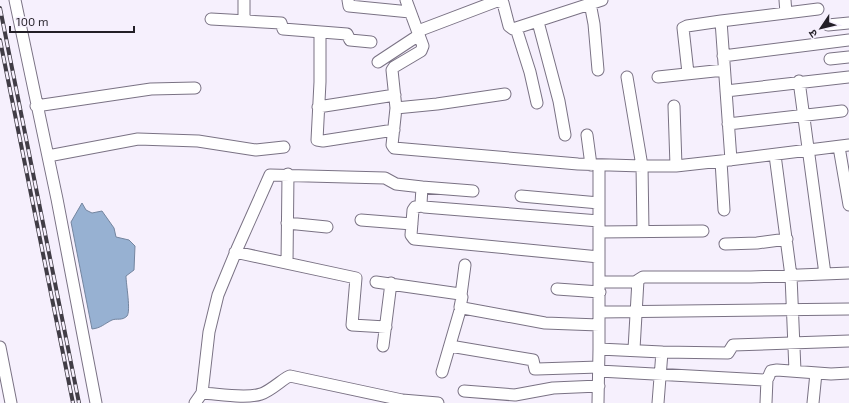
<svg xmlns="http://www.w3.org/2000/svg" width="849" height="403" font-family="'Exo 2','Noto Sans Devanagari',sans-serif">
	<rect width="100%" height="100%" fill="#f6f0fd"/>
	<path fill="#97b1d2" stroke="#74859f" d="M 82,203 L 86,210 L 92,213 L 102,211 L 114,228 L 116,237 L 129,240 L 135,246 L 134,270 L 126,276 C 126,284 131,311 127,316 C 122,321 117,318 112,320 C 104,324 101,328 92,329 L 71,222 Z"/>
	<g fill="none" stroke-linecap="round" stroke-linejoin="round">
		<g stroke="#7a7284" stroke-width="13">
			<path id="minor" d="M 15,0 L 57,199 L 96,403
				M 348,0 L 349,6 L 410,12
				M 406,0 L 423,46 L 421,51 L 394,67 L 392,70 L 396,108 L 392,145 L 394,148 L 578,164 L 642,166 L 676,166 L 721,161 L 849,145
				M 785,0 L 786,13
				M 590,3 L 594,24 L 598,70
				M 211,19 L 281,23 L 283,29 L 347,34 L 350,40 L 371,42
				M 244,20 L 244,0
				M 538,22 L 559,101 L 565,135
				M 828,25 L 849,23
				M 516,28 L 530,72 L 537,103
				M 418,31 L 497,1 L 503,3 L 509,26 L 513,29 L 602,0
				M 320,32 L 320,82 L 317,140 L 323,141 L 394,130
				M 723,56 L 849,40
				M 830,59 L 849,57
				M 378,62 L 419,35
				M 688,73 L 683,28 L 687,26 L 721,21
				M 627,77 L 642,166 L 643,231
				M 658,77 L 724,70
				M 799,81 L 825,274
				M 726,91 L 849,77
				M 36,106 L 151,89 L 195,88
				M 674,106 L 676,166
				M 318,107 L 395,95
				M 396,108 L 437,104 L 505,94
				M 728,124 L 842,111
				M 587,135 L 591,165
				M 839,147 L 849,205
				M 775,155 L 791,276 L 795,371
				M 48,156 L 138,139 L 198,141 L 256,150 L 284,147
				M 731,160 L 721,21 L 818,9
				M 721,161 L 724,210
				M 599,166 L 599,349 L 662,352 L 658,403
				M 422,187 L 473,191
				M 521,196 L 599,203
				M 422,206 L 415,207 L 413,210 L 411,235 L 414,239 L 599,257
				M 361,220 L 412,224
				M 287,223 L 327,227
				M 599,232 L 703,231
				M 725,244 L 757,243 L 787,239
				M 235,252 L 356,278 L 352,325 L 386,327
				M 287,263 L 288,174
				M 376,282 L 460,294 L 462,297 L 460,307 L 463,308 L 545,323 L 599,325
				M 599,282 L 635,282 L 643,277 L 751,277 L 849,273
				M 557,289 L 600,292
				M 461,295 L 465,265
				M 600,312 L 849,309
				M 383,346 L 391,283
				M 450,346 L 533,360 L 535,369 L 537,369 L 599,367
				M 0,347 L 11,403
				M 634,349 L 638,280
				M 662,352 L 728,353 L 733,345 L 849,341
				M 599,371 L 764,380 L 768,378 L 771,371 L 777,370 L 831,374 L 849,373
				M 442,372 L 461,307
				M 464,391 L 515,395 L 553,388 L 599,386
				M 202,393 C 219,394 246,399 261,394 C 271,391 285,377 290,376 L 402,400 L 438,403
				M 195,403 L 202,393 L 209,332 L 218,295 L 237,249 L 270,175 L 385,178 L 396,184 L 422,187 L 421,204 L 424,207 L 599,221
				M 598,403 L 599,349
				M 766,403 L 767,379
				M 813,403 L 816,373"/>
		</g>
		<use href="#minor" stroke="#fff" stroke-width="11"/>
		<g stroke="#413d46" stroke-width="4">
			<path id="rail" d="M 0,8 L 79,403
				M 0,40 L 73,403"/>
		</g>
		<use href="#rail" stroke="#f6f0fd" stroke-width="2.5" stroke-dasharray="8" stroke-linecap="butt"/>
	</g>
	<g transform="translate(821 28) rotate(235)" stroke="#f6f0fd" stroke-width="3" paint-order="stroke">
	<path d="M0-3L7 15L0 10L-7 15Z" fill="#231f27"/>
	<text y="-6" font-size="11" font-weight="bold" text-anchor="middle" fill="#231f27">उ</text>
	</g>
	<path d="M10 26v6h124v-6" fill="none" stroke="#231f27" stroke-width="2"/>
	<text x="16" y="26" font-size="12" fill="#231f27" stroke="#f6f0fd" stroke-width="3" paint-order="stroke">100 m</text>
</svg>
